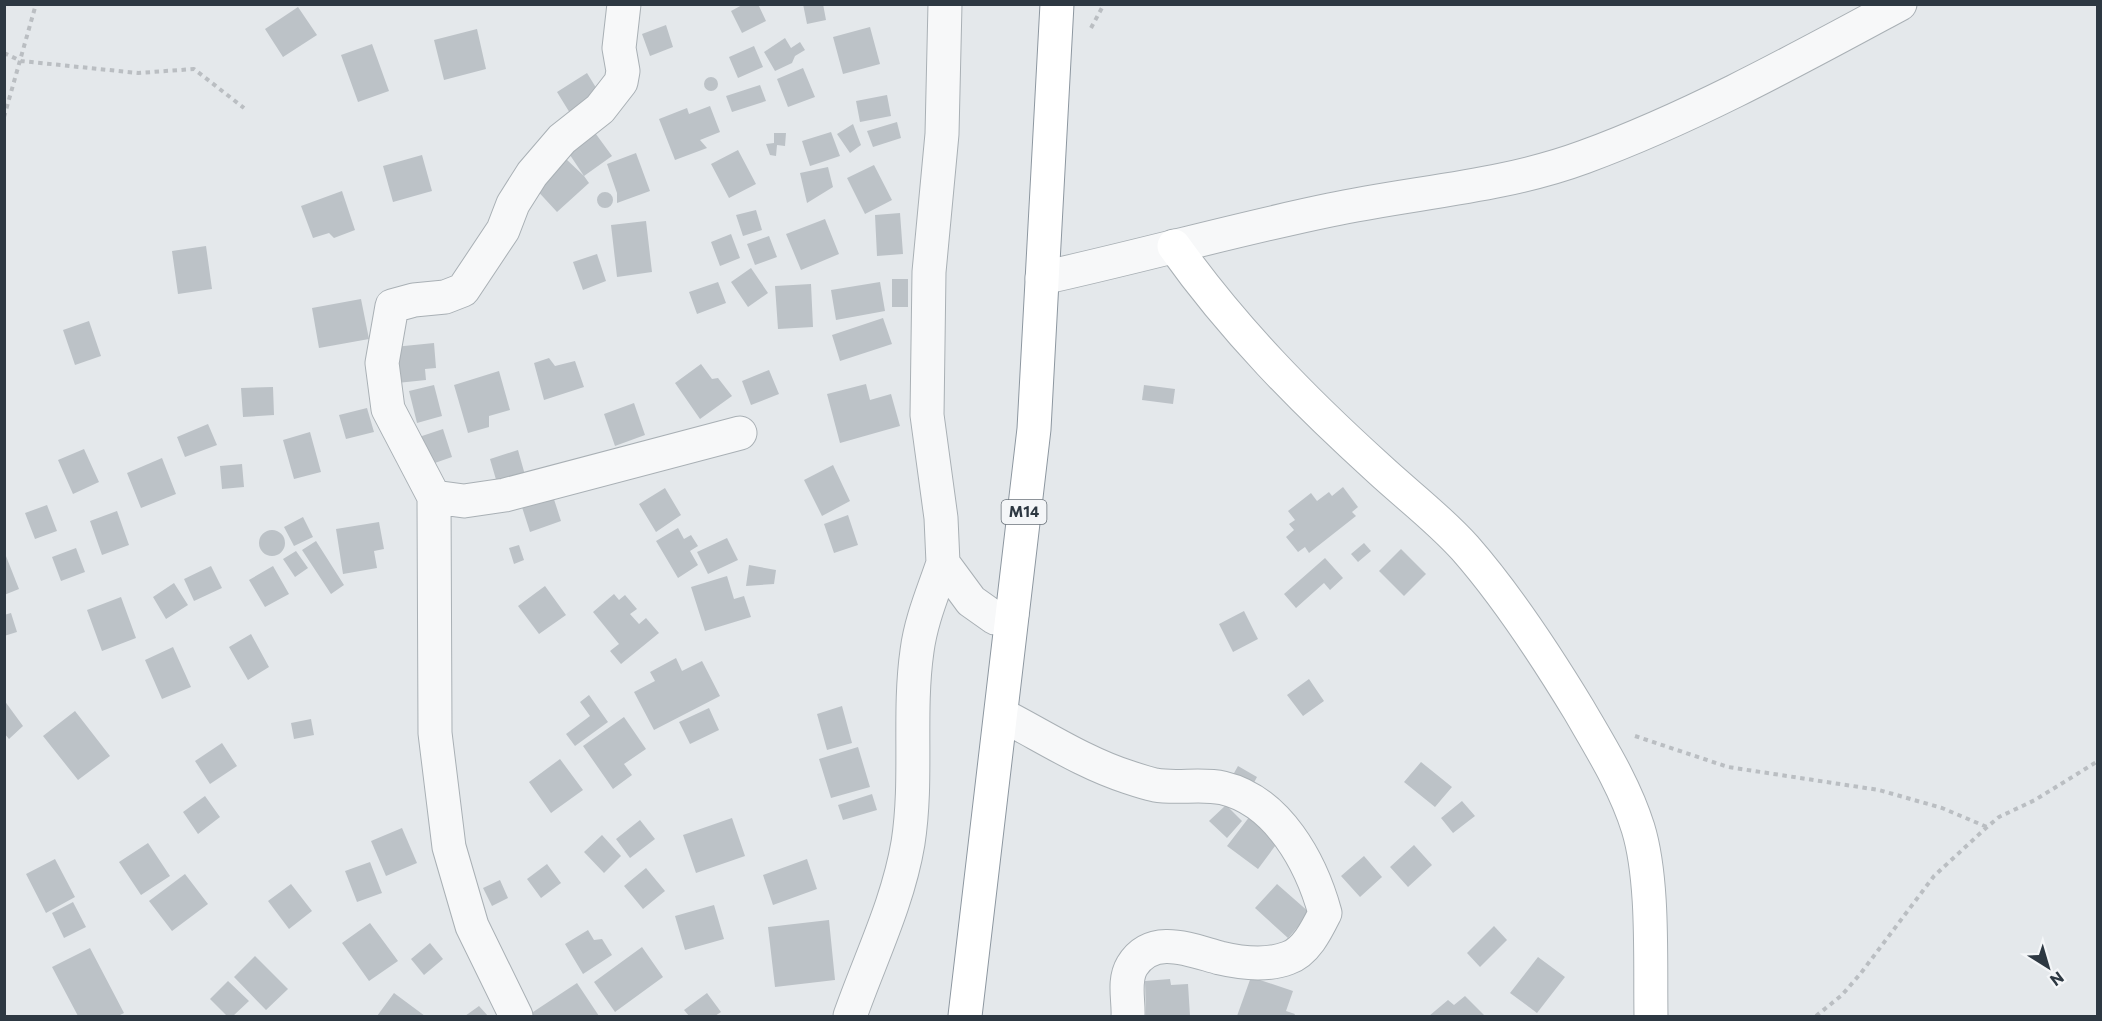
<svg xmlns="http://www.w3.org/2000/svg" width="2102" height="1021" font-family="Commissioner,sans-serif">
	<rect width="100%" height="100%" fill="#e4e8eb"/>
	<path fill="#bcc2c7" d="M 744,4 L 758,4 L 766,21 L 742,33 L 731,11 Z
		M 803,4 L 823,4 L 826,20 L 807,24 Z
		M 298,7 L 317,35 L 283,57 L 265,29 Z
		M 666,25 L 673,47 L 650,56 L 642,34 Z
		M 870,27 L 880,64 L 843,74 L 833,37 Z
		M 477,29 L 486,69 L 444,80 L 434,40 Z
		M 785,38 L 791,48 L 800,42 L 805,50 L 795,56 L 792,63 L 775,71 L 764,52 Z
		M 372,44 L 389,91 L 358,102 L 341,55 Z
		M 754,46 L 763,67 L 738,78 L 729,57 Z
		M 803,68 L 815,97 L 788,107 L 777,79 Z
		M 587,73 L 603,99 L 573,118 L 557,92 Z
		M704 84a7 7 0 1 1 14 0a7 7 0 1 1-14 0Z
		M 760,85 L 766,101 L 732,112 L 726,96 Z
		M 887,95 L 891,116 L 860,122 L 856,101 Z
		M 710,106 L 720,132 L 700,140 L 707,148 L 675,160 L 659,119 L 687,108 L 689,114 Z
		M 897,122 L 901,138 L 873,147 L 867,131 Z
		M 853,124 L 861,145 L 850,153 L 837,134 Z
		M 593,130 L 612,156 L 584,176 L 589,183 L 557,212 L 533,186 L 565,158 L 584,176 L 566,149 Z
		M 831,132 L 840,156 L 810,166 L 802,141 Z
		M 774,133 L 786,133 L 785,146 L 777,145 L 776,156 L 770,155 L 766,144 L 774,143 Z
		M 738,150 L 756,184 L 729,198 L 711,164 Z
		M 636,153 L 650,191 L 617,203 L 617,193 L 607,164 Z
		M 422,155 L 432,191 L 393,202 L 383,166 Z
		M 874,165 L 892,200 L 865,214 L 847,178 Z
		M 828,167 L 833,187 L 807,203 L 800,173 Z
		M 342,191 L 355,230 L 334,238 L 329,233 L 313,238 L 301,206 Z
		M597 200a8 8 0 1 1 16 0a8 8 0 1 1-16 0Z
		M 756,210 L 762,230 L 743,236 L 736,215 Z
		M 900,213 L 903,254 L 877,256 L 875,215 Z
		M 825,219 L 839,254 L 801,270 L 786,234 Z
		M 646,221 L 652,272 L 617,277 L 611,225 Z
		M 731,234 L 740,258 L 720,266 L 711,242 Z
		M 769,236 L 777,257 L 755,265 L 747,244 Z
		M 206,246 L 212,289 L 178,294 L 172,251 Z
		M 597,254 L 606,281 L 583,290 L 573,262 Z
		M 751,268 L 768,293 L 748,307 L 731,282 Z
		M 892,279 L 908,279 L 908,307 L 892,307 Z
		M 718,282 L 726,303 L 697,314 L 689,292 Z
		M 880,282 L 885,311 L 836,320 L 831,290 Z
		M 811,284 L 813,327 L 778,329 L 775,286 Z
		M 361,299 L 369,339 L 319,348 L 312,308 Z
		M 883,318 L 892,344 L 840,361 L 832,335 Z
		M 89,321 L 101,356 L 75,365 L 63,330 Z
		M 434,343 L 436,368 L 425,369 L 426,380 L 397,383 L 394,347 Z
		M 549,358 L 555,366 L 575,361 L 584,387 L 544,400 L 534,363 Z
		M 701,364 L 712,379 L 718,378 L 732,396 L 700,419 L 675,383 Z
		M 769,370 L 779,394 L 751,405 L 742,381 Z
		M 499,371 L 510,410 L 489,416 L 489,427 L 468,433 L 454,385 Z
		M 866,384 L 870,400 L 891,394 L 900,426 L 840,443 L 827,394 Z
		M 434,385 L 442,416 L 417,423 L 409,391 Z
		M 1144,385 L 1175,389 L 1173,404 L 1142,400 Z
		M 273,387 L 274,415 L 243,417 L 241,388 Z
		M 634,403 L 645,435 L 615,446 L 604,414 Z
		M 367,408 L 374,432 L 346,439 L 339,415 Z
		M 208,424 L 217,445 L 185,457 L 177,437 Z
		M 443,429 L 452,457 L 429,465 L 419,437 Z
		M 310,432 L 321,472 L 294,479 L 283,440 Z
		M 84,449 L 99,482 L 73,494 L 58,460 Z
		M 518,450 L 525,475 L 497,483 L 490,459 Z
		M 162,458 L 176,494 L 141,508 L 127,473 Z
		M 242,464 L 244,487 L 222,489 L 220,466 Z
		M 833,465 L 850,501 L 822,516 L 804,480 Z
		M 1343,487 L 1358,507 L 1352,512 L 1356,516 L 1309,553 L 1305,547 L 1298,552 L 1286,537 L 1294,530 L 1289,524 L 1295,520 L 1288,511 L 1311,493 L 1317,501 L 1329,492 L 1332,496 Z
		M 665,488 L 681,515 L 656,532 L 639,504 Z
		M 551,490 L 561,521 L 530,532 L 520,501 Z
		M 47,505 L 57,531 L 35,539 L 25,513 Z
		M 117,511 L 129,545 L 102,555 L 90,521 Z
		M 848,515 L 858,545 L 834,553 L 824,524 Z
		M 303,517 L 313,537 L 294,546 L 284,527 Z
		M 379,522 L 384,549 L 374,551 L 377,568 L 343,574 L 336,529 Z
		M 678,528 L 684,539 L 691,535 L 698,546 L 690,551 L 698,565 L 678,578 L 656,541 Z
		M259 543a13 13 0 1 1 26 0a13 13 0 1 1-26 0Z
		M 727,538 L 738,560 L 708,574 L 697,552 Z
		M 316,541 L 344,585 L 331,594 L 302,550 Z
		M 1364,543 L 1371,551 L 1358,562 L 1351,554 Z
		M 519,545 L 524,560 L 514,564 L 509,548 Z
		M 76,548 L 85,572 L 61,581 L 52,557 Z
		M 1401,549 L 1426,574 L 1404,596 L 1379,571 Z
		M 4,551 L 19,589 L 4,595 Z
		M 296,551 L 308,568 L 295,577 L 283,559 Z
		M 1325,558 L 1343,578 L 1330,590 L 1324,583 L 1296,608 L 1284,594 Z
		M 749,565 L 776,570 L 774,584 L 746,586 Z
		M 211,566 L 222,588 L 194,601 L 184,579 Z
		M 273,566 L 289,594 L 265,607 L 249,580 Z
		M 727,576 L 734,599 L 744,596 L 751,617 L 705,631 L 691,587 Z
		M 174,583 L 188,605 L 166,619 L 153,597 Z
		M 545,586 L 566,615 L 539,634 L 518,606 Z
		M 614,594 L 619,600 L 625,595 L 637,609 L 630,614 L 639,624 L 646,618 L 659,633 L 621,664 L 610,651 L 619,644 L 593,612 Z
		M 121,597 L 136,638 L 102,651 L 87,610 Z
		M 1244,611 L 1258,639 L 1233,652 L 1219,624 Z
		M 11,613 L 17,632 L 4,636 L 4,615 Z
		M 251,634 L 269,667 L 248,680 L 229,647 Z
		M 173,647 L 191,687 L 162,699 L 145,660 Z
		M 676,658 L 682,671 L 702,661 L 720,696 L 654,730 L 634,692 L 655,681 L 650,672 Z
		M 1309,679 L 1324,701 L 1303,716 L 1287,695 Z
		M 589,695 L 608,722 L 575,746 L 566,734 L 590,716 L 580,702 Z
		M 4,700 L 23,726 L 9,739 L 4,733 Z
		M 842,706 L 852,743 L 827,750 L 817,714 Z
		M 709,708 L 719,730 L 690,744 L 679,722 Z
		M 75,711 L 110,756 L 78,780 L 43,736 Z
		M 624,717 L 646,749 L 624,764 L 632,775 L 613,789 L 583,746 Z
		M 311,719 L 314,735 L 294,739 L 291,723 Z
		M 222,743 L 237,766 L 210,784 L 195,761 Z
		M 858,747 L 870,787 L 831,798 L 819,759 Z
		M 560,759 L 583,790 L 551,813 L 529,782 Z
		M 1421,762 L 1452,787 L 1435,807 L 1404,782 Z
		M 1238,766 L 1257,777 L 1249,792 L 1229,782 Z
		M 872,794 L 877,810 L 843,820 L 838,805 Z
		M 205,796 L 220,817 L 198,834 L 183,812 Z
		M 1462,801 L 1475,816 L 1453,833 L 1441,818 Z
		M 1226,805 L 1242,821 L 1227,838 L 1209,821 Z
		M 1250,816 L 1281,838 L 1258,869 L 1227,846 Z
		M 732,818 L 745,856 L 696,873 L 683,835 Z
		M 640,820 L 655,839 L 630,858 L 616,839 Z
		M 402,828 L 417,863 L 386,876 L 371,841 Z
		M 602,835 L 621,856 L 604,873 L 584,852 Z
		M 148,843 L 170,876 L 141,895 L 119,862 Z
		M 1414,845 L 1432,865 L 1408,887 L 1390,867 Z
		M 1364,856 L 1382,877 L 1360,897 L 1341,876 Z
		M 55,859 L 75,897 L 46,913 L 26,874 Z
		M 807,859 L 817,889 L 773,905 L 763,875 Z
		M 370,862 L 382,893 L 357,902 L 345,871 Z
		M 547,864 L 561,883 L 541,898 L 527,879 Z
		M 646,868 L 665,891 L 643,909 L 624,886 Z
		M 185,874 L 208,904 L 172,931 L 149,901 Z
		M 500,880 L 508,898 L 492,906 L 483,888 Z
		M 291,884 L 312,911 L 289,929 L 268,901 Z
		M 1277,884 L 1310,913 L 1288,938 L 1255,908 Z
		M 73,902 L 86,927 L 64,938 L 52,913 Z
		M 714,905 L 724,939 L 685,950 L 675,916 Z
		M 829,920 L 835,980 L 775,987 L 768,927 Z
		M 370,923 L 398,961 L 369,981 L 342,943 Z
		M 1494,926 L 1507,940 L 1480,967 L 1467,953 Z
		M 588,930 L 594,940 L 602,939 L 612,955 L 583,974 L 565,944 Z
		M 430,943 L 443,959 L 424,975 L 411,959 Z
		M 642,947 L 663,977 L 615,1012 L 594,982 Z
		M 90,948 L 124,1013 L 118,1016 L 78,1016 L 52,967 Z
		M 255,956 L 288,989 L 266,1010 L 234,977 Z
		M 1538,957 L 1565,977 L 1537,1013 L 1510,993 Z
		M 1251,977 L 1293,991 L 1286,1011 L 1295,1014 L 1294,1016 L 1237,1016 Z
		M 1170,979 L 1171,985 L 1188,984 L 1190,1016 L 1146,1016 L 1145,981 Z
		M 228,981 L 249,1001 L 233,1016 L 227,1016 L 210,999 Z
		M 577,983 L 599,1016 L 527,1016 Z
		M 394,993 L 425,1016 L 377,1016 Z
		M 707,993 L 721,1012 L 715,1016 L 689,1016 L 684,1010 Z
		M 1465,996 L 1485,1016 L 1429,1016 L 1448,1000 L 1454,1005 Z
		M 479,1006 L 488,1016 L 465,1016 Z"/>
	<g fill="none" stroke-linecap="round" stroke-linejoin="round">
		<g stroke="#a9b0b5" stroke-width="35">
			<path id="street" d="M 945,4 L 942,134 L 929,272 L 927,415 L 941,518 L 943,563 L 971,601 L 995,618 L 1012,614
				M 1042,278 C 1138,257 1233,230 1330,210 C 1415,192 1503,187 1584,157 C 1693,117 1798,59 1900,4
				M 434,497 L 464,501 L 505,495 L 740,433
				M 1002,715 C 1043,736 1084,763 1128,777 C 1137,780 1146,783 1155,785 C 1177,789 1201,783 1223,788 C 1278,801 1311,862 1325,913 C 1317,929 1306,952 1288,958 C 1267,966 1241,963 1220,958 C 1190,950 1152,933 1132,966 C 1123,981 1129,1001 1128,1016
				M 516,1016 L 472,926 L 449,847 L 435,733 L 434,497 L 388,409 L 382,363 L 392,306 L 414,300 L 445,297 L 463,290 L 503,230 L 513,204 L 532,174 L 562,139 L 600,109 L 621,82 L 623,71 L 619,48 L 624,4
				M 850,1016 C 870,959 898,903 908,843 C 918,779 908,714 917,651 C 921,620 933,593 943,563"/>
		</g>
		<g stroke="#a9b0b5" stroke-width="35">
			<path id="secondary" d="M 1174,246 C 1233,329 1303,400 1378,468 C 1407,495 1438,518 1465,548 C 1508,597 1545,654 1579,710 C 1601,748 1625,786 1638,828 C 1654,880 1650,961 1651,1016"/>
		</g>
		<g stroke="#8d97a0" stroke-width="35">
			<path id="highway" d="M 965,1016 L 1034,429 L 1057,4"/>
		</g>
		<path stroke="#babec2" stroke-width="4" stroke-dasharray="4.5 4.5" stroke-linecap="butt" d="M 1091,28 L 1104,4
			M 4,53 L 21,61 L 138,73 L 194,69 L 244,108
			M 4,117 L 36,4
			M 1635,736 L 1728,767 L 1879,790 L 1942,808 L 1987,827
			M 1816,1016 L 1842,995 L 1861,973 L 1934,876 L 1987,827 L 1999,817 L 2035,800 L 2098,761"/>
		<use href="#street" stroke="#f7f8f9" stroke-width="33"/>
		<use href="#secondary" stroke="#fff" stroke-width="33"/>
		<use href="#highway" stroke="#fff" stroke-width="33"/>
	</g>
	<g text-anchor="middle" stroke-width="6" stroke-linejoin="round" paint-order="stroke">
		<rect fill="#f4f6f8" stroke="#697179" stroke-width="1.5" x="1001.5" y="500" width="45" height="24" rx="4.5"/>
		<g font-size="15" font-weight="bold" fill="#2d3842">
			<text x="1024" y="517">M14</text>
		</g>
	</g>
	<rect width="2102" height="1021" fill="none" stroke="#2d3842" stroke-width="12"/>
	<g transform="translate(2048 967) rotate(143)" stroke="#f4f6f8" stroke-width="4.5" paint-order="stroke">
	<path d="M0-4.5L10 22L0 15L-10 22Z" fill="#2d3842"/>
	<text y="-9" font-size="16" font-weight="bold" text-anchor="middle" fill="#2d3842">N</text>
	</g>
</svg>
